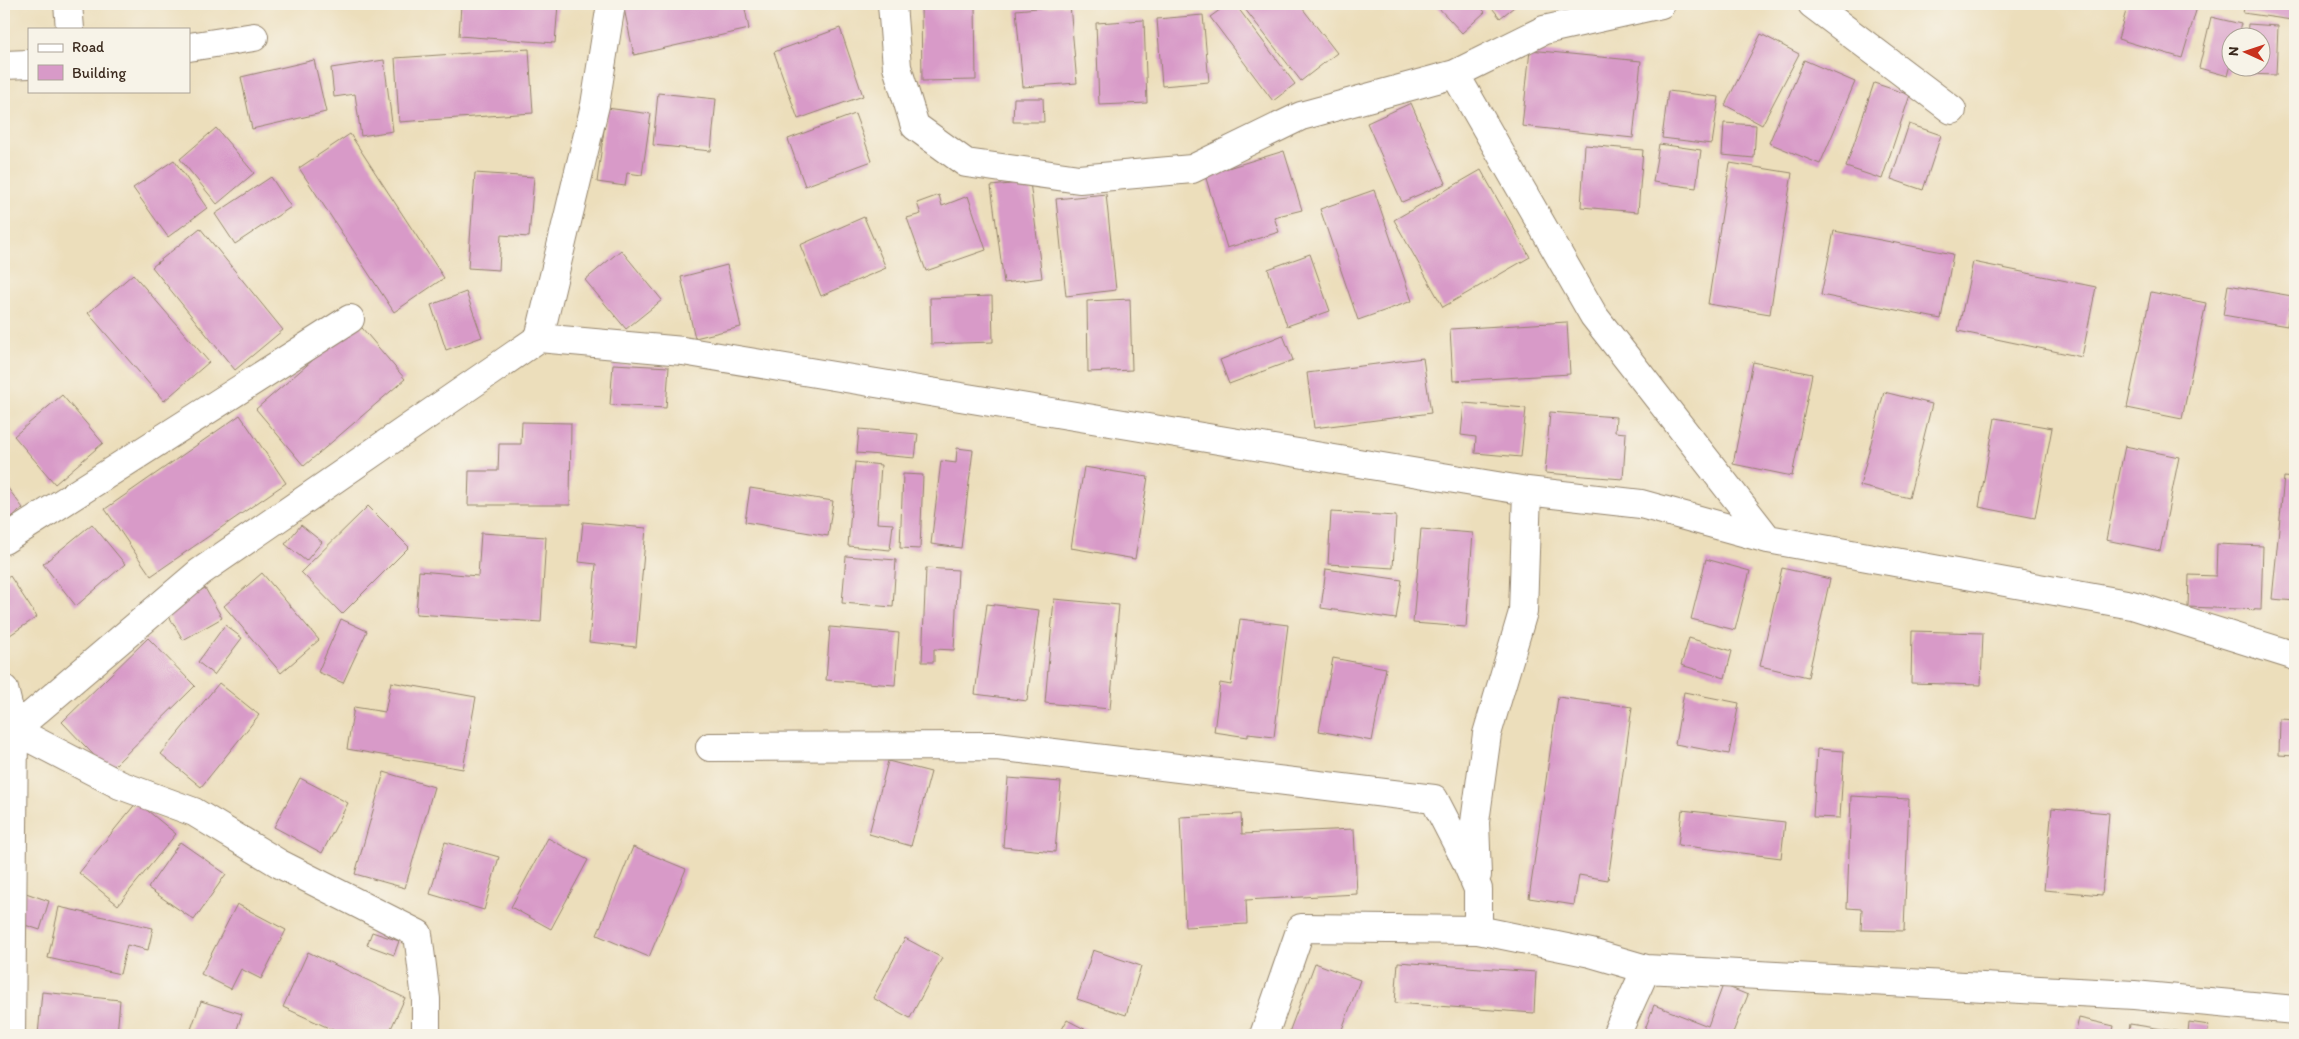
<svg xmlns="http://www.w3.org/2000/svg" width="2299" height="1039" font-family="Itim,sans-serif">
	<rect width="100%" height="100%" fill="#f7f3e8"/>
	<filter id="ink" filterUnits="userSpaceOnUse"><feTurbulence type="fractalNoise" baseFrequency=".02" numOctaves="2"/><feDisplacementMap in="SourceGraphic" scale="10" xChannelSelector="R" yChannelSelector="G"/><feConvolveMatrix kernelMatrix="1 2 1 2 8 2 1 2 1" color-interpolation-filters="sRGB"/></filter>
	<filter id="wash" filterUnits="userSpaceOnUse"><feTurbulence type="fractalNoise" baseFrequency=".0096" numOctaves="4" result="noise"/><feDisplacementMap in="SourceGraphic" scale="20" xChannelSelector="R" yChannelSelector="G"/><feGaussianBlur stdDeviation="1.12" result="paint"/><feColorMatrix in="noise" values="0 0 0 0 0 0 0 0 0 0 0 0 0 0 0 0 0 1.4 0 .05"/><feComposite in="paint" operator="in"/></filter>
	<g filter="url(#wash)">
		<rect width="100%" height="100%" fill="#ecdebb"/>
		<g id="blocks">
			<path fill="#d89ac8" d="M 461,4 L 558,4 L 555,43 L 459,36 Z
				M 623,4 L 744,4 L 749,29 L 634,55 Z
				M 921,4 L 975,4 L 976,80 L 922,81 Z
				M 1228,4 L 1235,4 L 1295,84 L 1273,101 L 1210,17 Z
				M 1241,4 L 1299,4 L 1337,53 L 1301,81 Z
				M 1435,4 L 1478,4 L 1485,12 L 1462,33 Z
				M 1489,4 L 1518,4 L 1500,18 Z
				M 2128,4 L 2198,4 L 2182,58 L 2118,39 Z
				M 2245,4 L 2294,4 L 2292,20 L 2243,13 Z
				M 1070,5 L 1077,83 L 1023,87 L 1016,10 Z
				M 1203,15 L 1209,82 L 1162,86 L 1157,19 Z
				M 2211,17 L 2241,24 L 2237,38 L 2232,38 L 2232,61 L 2228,76 L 2199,68 Z
				M 1144,20 L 1147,103 L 1099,105 L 1096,23 Z
				M 2248,24 L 2278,26 L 2276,75 L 2245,74 L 2245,68 L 2262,68 L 2262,38 L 2247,38 Z
				M 840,28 L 863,96 L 798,119 L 774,52 Z
				M 1761,34 L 1799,54 L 1762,125 L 1725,105 Z
				M 529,49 L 533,113 L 399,122 L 395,58 Z
				M 1530,50 L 1641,61 L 1633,138 L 1522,126 Z
				M 314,60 L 326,112 L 252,129 L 241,77 Z
				M 384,60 L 393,131 L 361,136 L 355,94 L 334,97 L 331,68 Z
				M 1804,60 L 1855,82 L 1820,164 L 1769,143 Z
				M 1874,83 L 1910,95 L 1882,179 L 1846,167 Z
				M 1668,91 L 1719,97 L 1712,144 L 1662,138 Z
				M 658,93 L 716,99 L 711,151 L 653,145 Z
				M 1014,98 L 1043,98 L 1044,122 L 1013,122 Z
				M 1411,103 L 1446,183 L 1402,202 L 1367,123 Z
				M 607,108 L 651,114 L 642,175 L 627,173 L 625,186 L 597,182 Z
				M 855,114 L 872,161 L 805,186 L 788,139 Z
				M 1724,123 L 1756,125 L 1754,158 L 1722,155 Z
				M 1909,124 L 1941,135 L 1923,190 L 1891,179 Z
				M 216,128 L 254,173 L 217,204 L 180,159 Z
				M 350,134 L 444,278 L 394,312 L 299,168 Z
				M 1659,144 L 1701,150 L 1696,188 L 1653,182 Z
				M 1585,145 L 1643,150 L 1638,212 L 1581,207 Z
				M 1284,151 L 1302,210 L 1274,217 L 1279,232 L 1227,248 L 1205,175 Z
				M 174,160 L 207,208 L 168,237 L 133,188 Z
				M 1730,163 L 1792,173 L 1770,314 L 1708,304 Z
				M 1481,170 L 1530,257 L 1443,307 L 1394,220 Z
				M 475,173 L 534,177 L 529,237 L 501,235 L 499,270 L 468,268 Z
				M 271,177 L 291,207 L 235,244 L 215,214 Z
				M 1030,182 L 1042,278 L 1004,283 L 991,186 Z
				M 1374,190 L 1412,301 L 1358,320 L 1320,209 Z
				M 1106,194 L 1116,290 L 1066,296 L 1056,199 Z
				M 939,195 L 942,206 L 968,196 L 986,250 L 926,271 L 907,218 L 921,214 L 917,203 Z
				M 864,217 L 886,268 L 821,296 L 800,245 Z
				M 200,228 L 283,330 L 235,370 L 152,267 Z
				M 1834,231 L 1953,254 L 1941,319 L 1821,295 Z
				M 621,250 L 662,300 L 626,329 L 585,280 Z
				M 1310,254 L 1330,311 L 1287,326 L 1268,269 Z
				M 1973,262 L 2096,287 L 2082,357 L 1958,331 Z
				M 727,265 L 741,327 L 695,338 L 681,277 Z
				M 133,274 L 209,362 L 164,401 L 88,313 Z
				M 2228,285 L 2292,296 L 2287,326 L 2223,315 Z
				M 466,292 L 482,337 L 446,350 L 431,305 Z
				M 2151,292 L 2206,303 L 2182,419 L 2127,408 Z
				M 992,296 L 993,342 L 931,344 L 930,298 Z
				M 1130,299 L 1132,370 L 1088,372 L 1087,301 Z
				M 357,322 L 405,379 L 304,466 L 256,409 Z
				M 1567,322 L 1570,374 L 1453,381 L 1450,329 Z
				M 1283,335 L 1293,360 L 1229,384 L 1220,360 Z
				M 1423,358 L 1431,413 L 1314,428 L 1307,373 Z
				M 1753,362 L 1812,374 L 1792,476 L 1733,464 Z
				M 613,364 L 669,367 L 666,408 L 610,405 Z
				M 1884,392 L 1932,404 L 1909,498 L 1860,486 Z
				M 62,395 L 103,443 L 55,484 L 14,436 Z
				M 1464,403 L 1526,408 L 1521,457 L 1475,453 L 1476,437 L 1461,435 Z
				M 1550,412 L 1616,417 L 1615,432 L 1626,433 L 1623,479 L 1545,473 Z
				M 240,415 L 286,483 L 151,576 L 105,509 Z
				M 1995,418 L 2052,428 L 2035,518 L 1979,507 Z
				M 522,422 L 571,423 L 570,505 L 468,505 L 469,471 L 498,471 L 499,444 L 521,444 Z
				M 859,429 L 918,434 L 915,458 L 857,453 Z
				M 2125,446 L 2179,457 L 2160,551 L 2106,540 Z
				M 957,448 L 973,450 L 961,548 L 931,544 L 941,461 L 956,463 Z
				M 855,462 L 881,465 L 877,523 L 893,524 L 890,550 L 848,546 Z
				M 1084,467 L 1148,477 L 1135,559 L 1071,548 Z
				M 903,474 L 923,475 L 920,549 L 900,548 Z
				M 2284,477 L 2295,478 L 2295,601 L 2272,599 Z
				M 4,483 L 23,508 L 4,523 Z
				M 750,488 L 833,501 L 828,536 L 745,522 Z
				M 368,506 L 409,547 L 342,614 L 301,572 Z
				M 1331,512 L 1396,516 L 1393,568 L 1328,564 Z
				M 583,522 L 646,528 L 636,647 L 589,642 L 596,564 L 579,562 Z
				M 92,524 L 125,564 L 76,606 L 43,564 Z
				M 301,525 L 322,542 L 306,561 L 285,544 Z
				M 1421,529 L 1473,533 L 1466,627 L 1413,623 Z
				M 481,533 L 546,537 L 541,622 L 416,614 L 419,571 L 478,576 Z
				M 2217,544 L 2263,546 L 2261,610 L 2188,607 L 2189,575 L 2216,576 Z
				M 846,556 L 896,560 L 893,607 L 842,603 Z
				M 1706,559 L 1750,571 L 1735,630 L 1691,619 Z
				M 926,568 L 958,570 L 954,650 L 934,649 L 934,662 L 922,662 Z
				M 1782,568 L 1830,579 L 1808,677 L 1760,666 Z
				M 1326,569 L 1402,580 L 1396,619 L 1321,608 Z
				M 262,573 L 319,640 L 281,673 L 224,606 Z
				M 10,576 L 37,617 L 4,639 L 4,580 Z
				M 205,588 L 222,618 L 183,640 L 166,611 Z
				M 1054,599 L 1119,605 L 1110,709 L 1045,703 Z
				M 987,604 L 1039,610 L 1027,701 L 975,694 Z
				M 341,619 L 367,631 L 343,683 L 318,672 Z
				M 1240,619 L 1288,625 L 1274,737 L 1248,734 L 1248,737 L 1214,732 L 1220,683 L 1231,685 Z
				M 225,625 L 242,638 L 214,675 L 198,662 Z
				M 830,627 L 899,633 L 895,685 L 826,680 Z
				M 1912,631 L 1983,633 L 1981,685 L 1911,683 Z
				M 148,638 L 195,686 L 109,771 L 62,722 Z
				M 1689,638 L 1732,651 L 1725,678 L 1681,665 Z
				M 1333,658 L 1386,668 L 1372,741 L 1319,731 Z
				M 391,682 L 476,697 L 463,769 L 347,749 L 354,707 L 385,712 Z
				M 219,683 L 259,715 L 201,787 L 161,754 Z
				M 1684,692 L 1739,703 L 1729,754 L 1675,744 Z
				M 1558,697 L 1632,707 L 1608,880 L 1579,875 L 1574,905 L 1529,898 Z
				M 2280,719 L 2295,720 L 2295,756 L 2279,755 Z
				M 1817,749 L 1844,751 L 1840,818 L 1813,817 Z
				M 888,761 L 931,772 L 911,846 L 869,834 Z
				M 384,772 L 434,787 L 405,888 L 355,874 Z
				M 300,778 L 348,803 L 322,853 L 274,827 Z
				M 1008,778 L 1061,782 L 1055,852 L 1003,847 Z
				M 1851,796 L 1909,799 L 1904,931 L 1861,930 L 1862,909 L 1847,908 Z
				M 137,802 L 176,834 L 118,905 L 79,873 Z
				M 2052,808 L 2109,813 L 2102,895 L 2044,890 Z
				M 1682,810 L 1785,822 L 1781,858 L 1678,845 Z
				M 1241,814 L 1242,834 L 1354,829 L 1357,894 L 1246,900 L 1247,924 L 1185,927 L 1180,817 Z
				M 548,838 L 588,860 L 551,929 L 511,907 Z
				M 180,842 L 226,874 L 194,920 L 148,888 Z
				M 445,842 L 499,857 L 484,910 L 430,894 Z
				M 633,847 L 686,869 L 649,957 L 597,935 Z
				M 23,892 L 49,901 L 40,930 L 13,921 Z
				M 237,904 L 286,930 L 261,979 L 241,969 L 231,989 L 201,974 Z
				M 59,907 L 153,928 L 148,950 L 127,945 L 120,974 L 48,958 Z
				M 372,932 L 399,941 L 394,955 L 367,945 Z
				M 905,938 L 942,958 L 910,1018 L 873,998 Z
				M 1093,950 L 1141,966 L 1126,1015 L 1077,999 Z
				M 308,952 L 405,998 L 388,1035 L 344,1035 L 283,1007 Z
				M 1398,962 L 1536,972 L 1534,1013 L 1395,1003 Z
				M 1315,963 L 1360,980 L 1340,1035 L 1288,1035 Z
				M 1723,985 L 1748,995 L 1732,1035 L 1653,1035 L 1644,1032 L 1654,1005 L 1708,1026 Z
				M 42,992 L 120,1000 L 117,1035 L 38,1035 Z
				M 201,1001 L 242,1014 L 235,1035 L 189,1035 Z
				M 2079,1018 L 2114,1026 L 2112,1035 L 2075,1035 Z
				M 1067,1020 L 1096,1035 L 1059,1035 Z
				M 2189,1022 L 2209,1025 L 2207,1035 L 2128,1035 L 2130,1024 L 2188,1033 Z"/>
		</g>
	</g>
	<g filter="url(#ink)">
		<use href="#blocks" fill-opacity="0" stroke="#94846c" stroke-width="1"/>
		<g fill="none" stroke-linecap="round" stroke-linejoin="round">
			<g stroke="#94846c" stroke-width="30">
				<path id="street" d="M 68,4 L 70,29
					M 892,4 L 897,67 L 915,126 L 966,163 L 1079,179 L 1192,169 L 1301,116 L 1455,74 L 1544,30 L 1661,4
					M 1812,4 L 1952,110
					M 189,47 L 254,37
					M 4,65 L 29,64
					M 1455,74 L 1594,316 L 1768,539
					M 539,338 L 595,105 L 611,4
					M 4,540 L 350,319
					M 4,689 L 14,730
					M 4,728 L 14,730 L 120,785 L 194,812 L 280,864 L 418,934 L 426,999 L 426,1035
					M 710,747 L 997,746 L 1434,799 L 1465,859 L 1478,889 L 1478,930 L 1591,953 L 1646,969 L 2134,995 L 2295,1010
					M 1477,875 L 1475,822 L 1487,734 L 1523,612 L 1527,491
					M 11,1035 L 14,730 L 200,572 L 539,338 L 683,351 L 1527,491 L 1641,504 L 1768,539 L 2132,605 L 2295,656
					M 1264,1035 L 1301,928 L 1478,930
					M 1616,1035 L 1646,969"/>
			</g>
			<use href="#street" stroke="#fff" stroke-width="28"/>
		</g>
	</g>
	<rect width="2299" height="1039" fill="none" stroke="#f7f3e8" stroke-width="20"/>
	<rect x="28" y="28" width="162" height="65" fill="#f7f3e8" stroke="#aca397"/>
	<rect x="38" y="44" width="25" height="8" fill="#ffffff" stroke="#aca397"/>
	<text x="72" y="52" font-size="15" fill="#3b2a1e">Road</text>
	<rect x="38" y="65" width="25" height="15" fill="#d89ac8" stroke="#aca397"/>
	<text x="72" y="78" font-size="15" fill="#3b2a1e">Building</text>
	<g transform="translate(2246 52) rotate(273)"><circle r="24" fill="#f7f3e8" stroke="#aca397"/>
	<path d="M0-4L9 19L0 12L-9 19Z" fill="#c8321e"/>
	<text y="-8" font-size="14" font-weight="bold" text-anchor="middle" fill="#3b2a1e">N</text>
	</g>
</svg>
